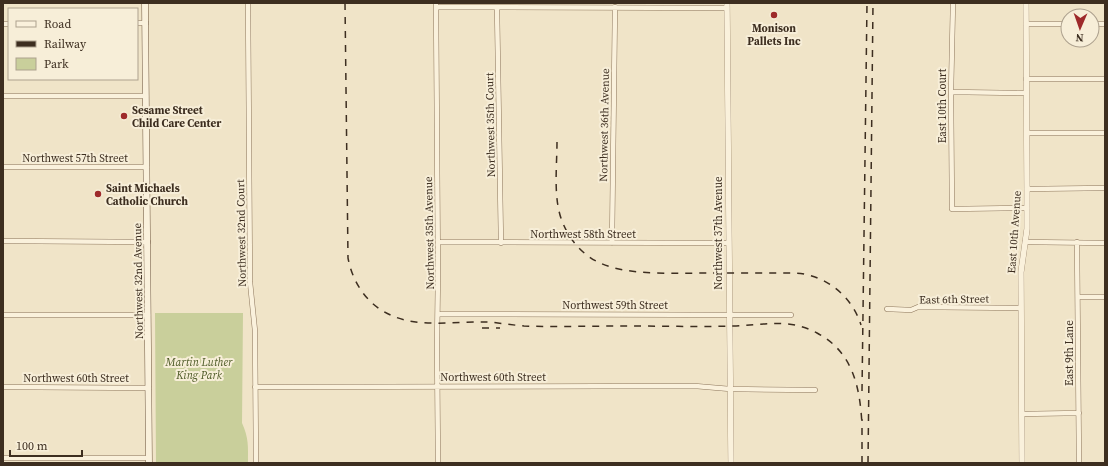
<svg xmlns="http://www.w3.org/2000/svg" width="1108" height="466" font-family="'Source Serif 4',serif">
	<rect width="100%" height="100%" fill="#f0e4c8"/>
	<path fill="#c9cf9b" d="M 155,313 L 243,313 L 242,423 C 249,439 248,446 248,463 L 156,463 Z"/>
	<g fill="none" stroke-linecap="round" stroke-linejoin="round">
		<g stroke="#8d765c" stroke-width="5.5">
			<path id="minor" d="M 248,3 L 250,282 L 255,331 L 256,463
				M 436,3 L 438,274 L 437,345 L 438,463
				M 953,3 L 951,92 L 952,209 L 1027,208
				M 436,7 L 727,8
				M 497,8 L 501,243
				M 137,23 L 146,23
				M 3,24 L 9,24
				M 1026,24 L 1068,24
				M 1092,24 L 1105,24
				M 1026,79 L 1105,79
				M 951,92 L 1026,93
				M 3,96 L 146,96
				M 1027,133 L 1105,133
				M 3,167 L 147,167
				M 1027,189 L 1105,188
				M 3,241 L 148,242
				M 438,242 L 728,243
				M 1025,242 L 1105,243
				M 1077,242 L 1079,463
				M 612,243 L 615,7
				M 1078,297 L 1105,297
				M 887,309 L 911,310 L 918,307 L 1021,308
				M 438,314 L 791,315
				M 3,315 L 148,315
				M 3,387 L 149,388
				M 255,387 L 695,386 L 730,389 L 815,390
				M 1022,414 L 1079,413
				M 3,458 L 149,458"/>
		</g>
		<g stroke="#8d765c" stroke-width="6">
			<path id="tertiary" d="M 727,3 L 731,463
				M 1022,463 L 1021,272 L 1027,229 L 1027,189 L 1026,3"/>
		</g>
		<g stroke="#6f573f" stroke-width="7">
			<path id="secondary" d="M 145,3 L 149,463"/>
		</g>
		<use href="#minor" stroke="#faf1dc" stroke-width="4.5"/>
		<use href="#tertiary" stroke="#faf1dc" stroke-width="5.5"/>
		<use href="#secondary" stroke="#faf1dc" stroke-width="6"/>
		<path stroke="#3d2e20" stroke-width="1.5" stroke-dasharray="7 7" stroke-linecap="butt" d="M 345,3 L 348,258 C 353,284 368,306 393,316 C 420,328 458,321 488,322 C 500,323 512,325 524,326 C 557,327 590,326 623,326 C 659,326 697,327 733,326 C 763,325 790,318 817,333 C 853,352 860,387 862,425
			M 557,142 C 557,166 553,198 562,221 C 569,239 582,255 600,263 C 628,276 678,273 709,273 C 737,273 766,273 794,273 C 825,274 852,296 861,325
			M 482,328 L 500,328
			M 862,391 L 867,3
			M 862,463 L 862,419
			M 868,463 L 873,3"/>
	</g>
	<g fill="#9e2a2b" stroke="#f7eed8" stroke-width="1.5">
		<circle cx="774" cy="15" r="4"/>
		<circle cx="124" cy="116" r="4"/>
		<circle cx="98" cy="194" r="4"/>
	</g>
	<g text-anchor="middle" stroke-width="4" stroke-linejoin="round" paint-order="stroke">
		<g font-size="11" font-weight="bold" fill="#3d2e20" stroke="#f7eed8" text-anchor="start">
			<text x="774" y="32" text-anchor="middle">Monison<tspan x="774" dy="13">Pallets Inc</tspan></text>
			<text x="132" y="114">Sesame Street<tspan x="132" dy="13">Child Care Center</tspan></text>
			<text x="106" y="192">Saint Michaels<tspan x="106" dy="13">Catholic Church</tspan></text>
		</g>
		<g font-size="11" fill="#3d2e20" stroke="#f7eed8">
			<text transform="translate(942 106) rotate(-90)" y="4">East 10th Court</text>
			<text transform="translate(490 125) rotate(-91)" y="4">Northwest 35th Court</text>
			<text transform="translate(604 125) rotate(-89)" y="4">Northwest 36th Avenue</text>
			<text x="75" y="162">Northwest 57th Street</text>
			<text transform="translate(1014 232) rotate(-86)" y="4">East 10th Avenue</text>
			<text transform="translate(241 233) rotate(-91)" y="4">Northwest 32nd Court</text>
			<text transform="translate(429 233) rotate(-91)" y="4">Northwest 35th Avenue</text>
			<text transform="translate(718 233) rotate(-90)" y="4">Northwest 37th Avenue</text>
			<text x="583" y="238">Northwest 58th Street</text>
			<text transform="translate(138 281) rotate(-91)" y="4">Northwest 32nd Avenue</text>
			<text transform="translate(954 299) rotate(-1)" y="4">East 6th Street</text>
			<text x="615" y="309">Northwest 59th Street</text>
			<text transform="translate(1069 353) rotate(-90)" y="4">East 9th Lane</text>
			<text x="493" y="381">Northwest 60th Street</text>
			<text x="76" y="382">Northwest 60th Street</text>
		</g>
		<g font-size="11" font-style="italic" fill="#4d5a26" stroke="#f7eed8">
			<text x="199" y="366">Martin Luther<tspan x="199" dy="13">King Park</tspan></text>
		</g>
	</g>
	<rect width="1108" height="466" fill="none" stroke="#3d2e20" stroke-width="8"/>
	<rect x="8" y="8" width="130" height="72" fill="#f7eed8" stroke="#ada18e"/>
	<rect x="16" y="21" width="20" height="6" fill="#faf1dc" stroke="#ada18e"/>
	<text x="44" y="28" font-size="12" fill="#3d2e20">Road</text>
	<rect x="16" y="41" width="20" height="6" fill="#3d2e20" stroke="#ada18e"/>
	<text x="44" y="48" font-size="12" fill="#3d2e20">Railway</text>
	<rect x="16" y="58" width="20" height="12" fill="#c9cf9b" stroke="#ada18e"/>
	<text x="44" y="68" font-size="12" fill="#3d2e20">Park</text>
	<g transform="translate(1080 28) rotate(182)"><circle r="19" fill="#f7eed8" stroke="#ada18e"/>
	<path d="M0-3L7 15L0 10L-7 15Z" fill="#9e2a2b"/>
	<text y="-6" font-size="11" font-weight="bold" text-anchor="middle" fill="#3d2e20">N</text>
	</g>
	<path d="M10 450v6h72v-6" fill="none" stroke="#3d2e20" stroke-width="2"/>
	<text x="16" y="450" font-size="12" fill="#3d2e20" stroke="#f7eed8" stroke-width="3" paint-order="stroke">100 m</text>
</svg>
